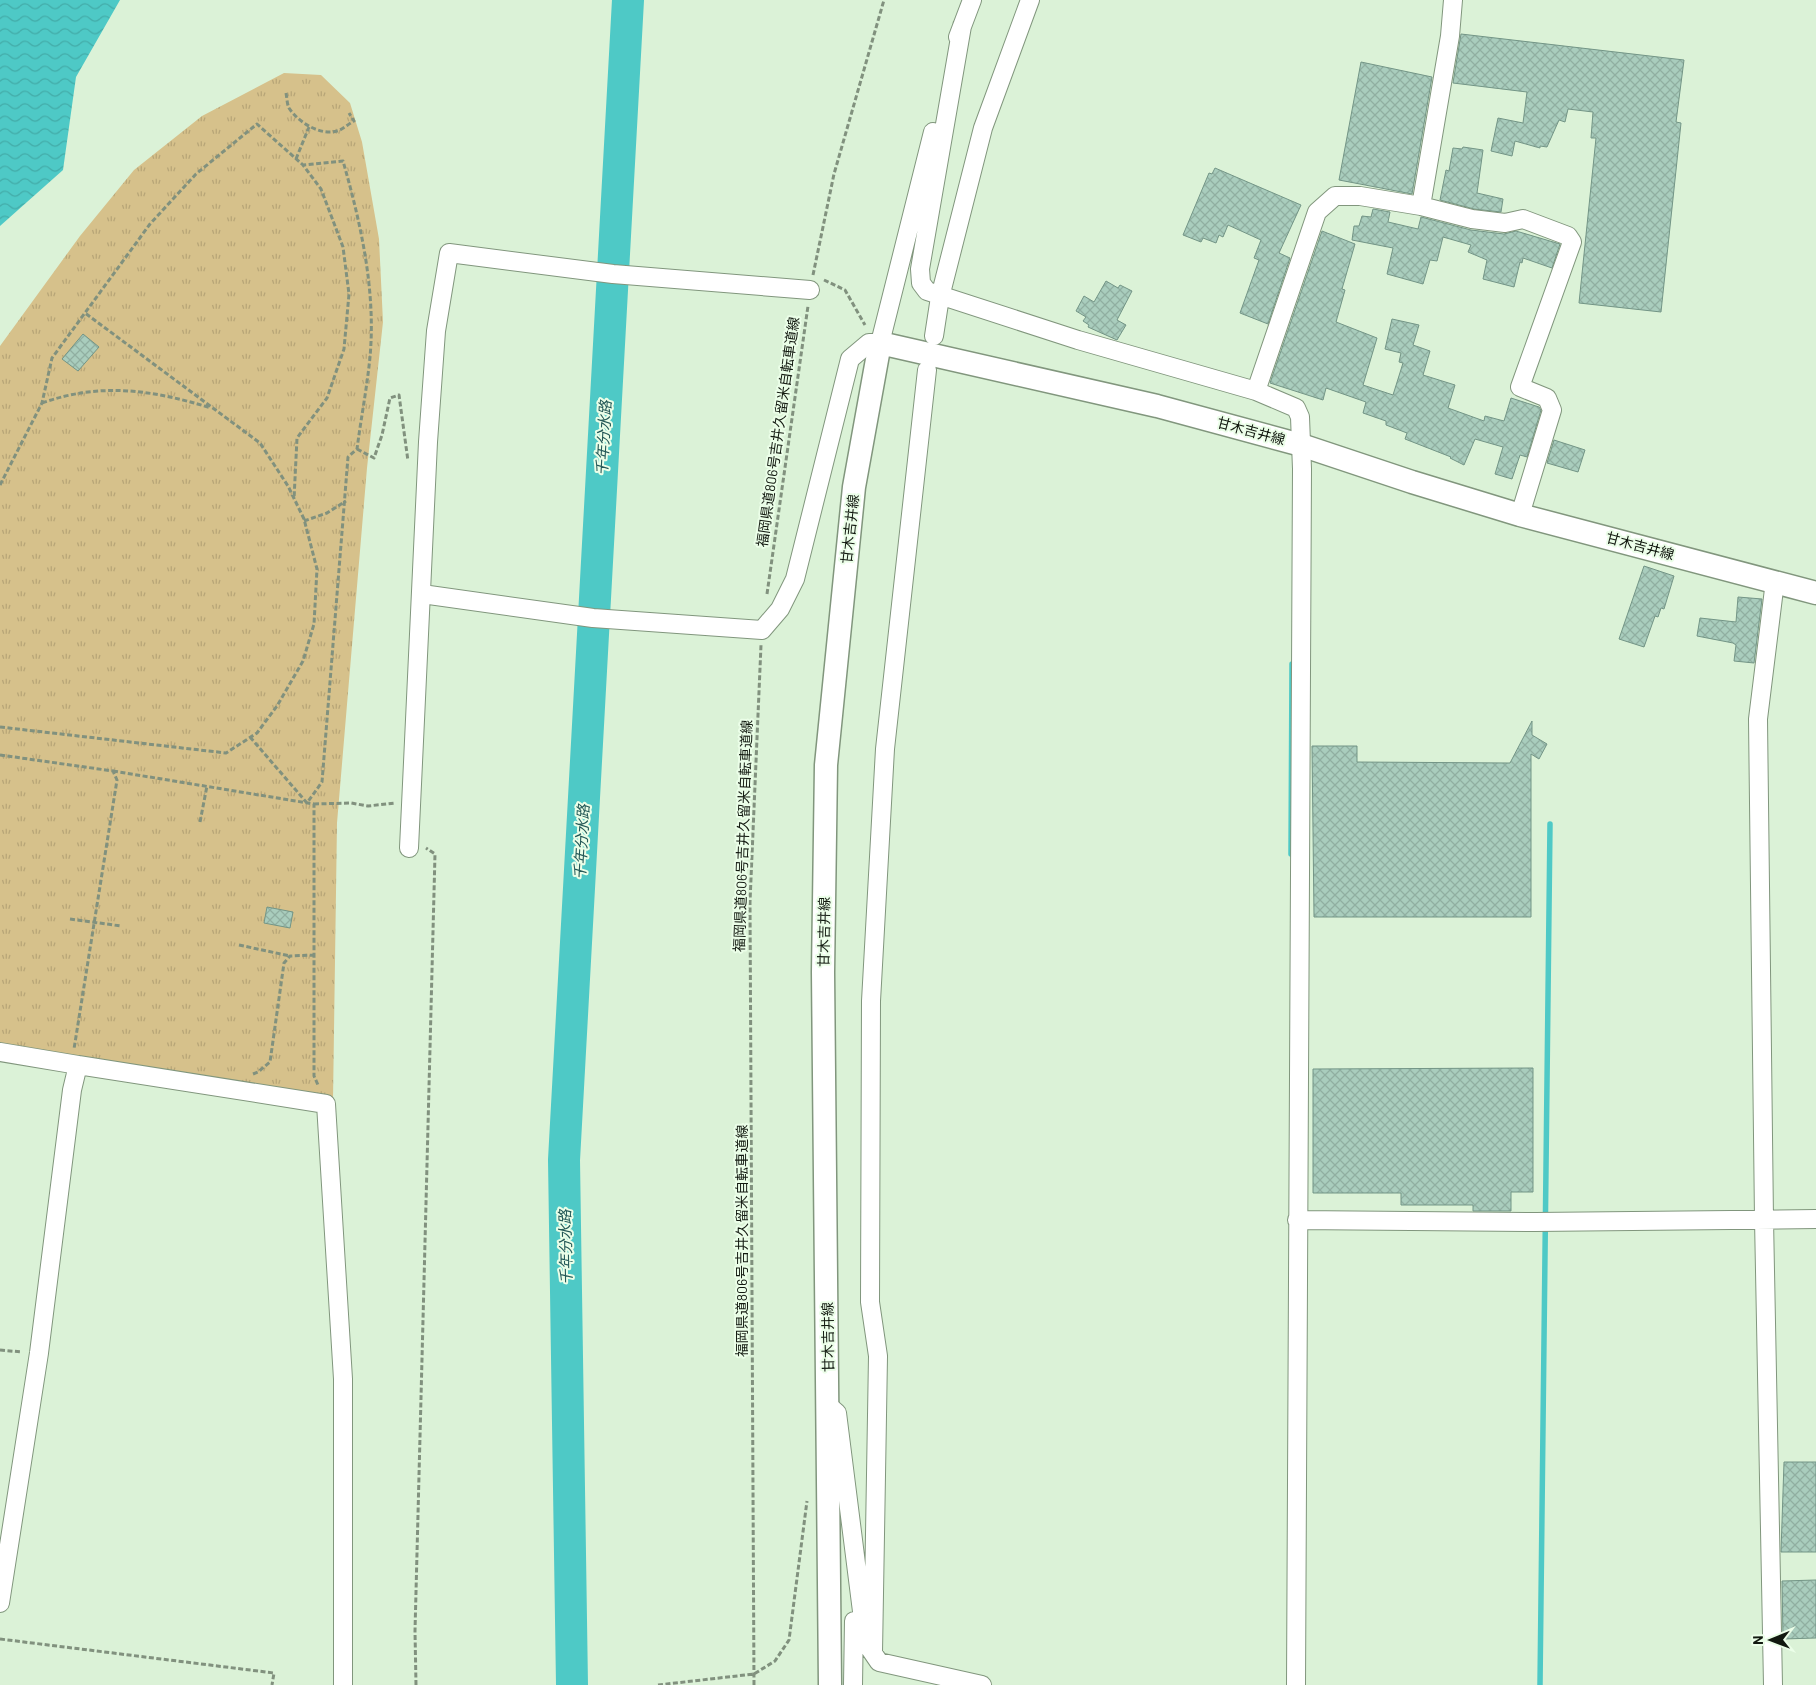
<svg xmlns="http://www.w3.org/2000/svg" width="1816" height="1685" font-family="Barlow,'Noto Sans JP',sans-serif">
	<defs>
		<pattern id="park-tufts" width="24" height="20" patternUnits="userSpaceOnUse" patternTransform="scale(1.25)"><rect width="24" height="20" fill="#d6c18b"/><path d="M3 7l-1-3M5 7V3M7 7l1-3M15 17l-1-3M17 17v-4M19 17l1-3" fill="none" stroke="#b7a577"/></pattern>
		<pattern id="water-waves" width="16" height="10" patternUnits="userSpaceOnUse" patternTransform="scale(1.25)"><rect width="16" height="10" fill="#4ec9c6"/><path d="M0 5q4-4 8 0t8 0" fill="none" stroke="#43aca9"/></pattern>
		<pattern id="building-cross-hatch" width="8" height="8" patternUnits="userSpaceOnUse" patternTransform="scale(1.25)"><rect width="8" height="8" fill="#a9cdbd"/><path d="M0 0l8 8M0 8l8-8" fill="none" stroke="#90afa1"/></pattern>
	</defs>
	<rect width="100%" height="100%" fill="#dbf2d7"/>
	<path fill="url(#park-tufts)" d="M 284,73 L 321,75 L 350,103 L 362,142 L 379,239 L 383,322 L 367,468 L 337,823 L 333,1100 L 0,1046 L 0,346 L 80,236 L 134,170 L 202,116 Z"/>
	<path fill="url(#water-waves)" d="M 0,0 L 120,0 L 76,77 L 63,170 L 0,226 Z"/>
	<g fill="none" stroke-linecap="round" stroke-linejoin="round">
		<path stroke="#4ec9c6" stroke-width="5.5" d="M 1291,854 L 1292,664
			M 1540,1685 L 1550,824"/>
		<path stroke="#4ec9c6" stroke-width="32" d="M 572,1685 L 564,1160 L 628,0"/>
	</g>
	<path fill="url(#building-cross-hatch)" stroke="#739586" d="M 1461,34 L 1684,60 L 1676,122 L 1681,123 L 1661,312 L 1579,303 L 1596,138 L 1591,138 L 1593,112 L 1568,109 L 1565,122 L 1559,120 L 1547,147 L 1540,146 L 1540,148 L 1515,141 L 1512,156 L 1491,151 L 1498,118 L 1523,123 L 1527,92 L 1453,83 Z
		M 1361,62 L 1432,77 L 1412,194 L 1339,180 Z
		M 1463,147 L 1483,150 L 1477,193 L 1503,199 L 1501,212 L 1474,209 L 1440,200 L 1446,170 L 1449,171 L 1453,148 L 1462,149 Z
		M 1215,168 L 1301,205 L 1279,253 L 1290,258 L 1268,324 L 1240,313 L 1259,260 L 1254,258 L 1261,240 L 1228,225 L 1223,237 L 1219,235 L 1216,243 L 1203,238 L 1201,242 L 1183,235 L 1209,173 L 1212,174 Z
		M 1373,209 L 1390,212 L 1388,222 L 1418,229 L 1421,217 L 1471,230 L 1504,234 L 1516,231 L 1560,244 L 1552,268 L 1523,258 L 1522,263 L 1520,262 L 1514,287 L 1483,279 L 1487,260 L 1468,252 L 1471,245 L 1443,237 L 1437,261 L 1430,260 L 1423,284 L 1387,274 L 1393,248 L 1352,240 L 1354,226 L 1359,226 L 1362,216 L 1371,217 Z
		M 1322,231 L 1355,244 L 1342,289 L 1345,290 L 1336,322 L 1377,338 L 1363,385 L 1393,395 L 1403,363 L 1399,362 L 1401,353 L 1385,349 L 1392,319 L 1419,325 L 1413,345 L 1430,351 L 1423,375 L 1455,385 L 1448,408 L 1484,421 L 1485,416 L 1504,421 L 1511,398 L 1539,407 L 1541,410 L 1527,457 L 1520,455 L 1512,479 L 1495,474 L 1503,447 L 1475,439 L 1464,465 L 1450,458 L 1451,457 L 1405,439 L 1407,433 L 1386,425 L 1386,421 L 1363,413 L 1366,402 L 1326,388 L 1323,400 L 1270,383 Z
		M 1106,281 L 1118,288 L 1120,285 L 1132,291 L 1117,320 L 1126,325 L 1117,340 L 1088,327 L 1089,325 L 1083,321 L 1086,317 L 1076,311 L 1084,296 L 1094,302 Z
		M 83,334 L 99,347 L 78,371 L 62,359 Z
		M 1554,440 L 1585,450 L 1578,472 L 1547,463 Z
		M 1644,566 L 1674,576 L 1664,609 L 1661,608 L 1658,617 L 1655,616 L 1644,647 L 1619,639 Z
		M 1738,597 L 1762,599 L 1754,663 L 1734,661 L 1736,645 L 1733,643 L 1697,636 L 1700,618 L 1736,622 Z
		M 1532,721 L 1532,735 L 1547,744 L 1539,759 L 1531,754 L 1531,917 L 1314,917 L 1312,746 L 1357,746 L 1357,762 L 1510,763 Z
		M 267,907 L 293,912 L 290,928 L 264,923 Z
		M 1533,1068 L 1533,1192 L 1511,1192 L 1511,1211 L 1473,1211 L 1473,1205 L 1401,1205 L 1401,1193 L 1313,1193 L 1313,1069 Z
		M 1784,1462 L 1816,1462 L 1816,1552 L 1781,1552 Z
		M 1816,1580 L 1816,1638 L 1783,1639 L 1782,1581 Z"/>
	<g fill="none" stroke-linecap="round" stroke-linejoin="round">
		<g stroke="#81967d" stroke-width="20">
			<path id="minor" d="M 962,26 L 920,269 L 921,283 L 927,291 L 1078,340 L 1256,391 L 1296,408 L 1300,417 L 1302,469 L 1296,1685
				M 958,37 L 972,0
				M 1421,206 L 1450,36 L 1453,0
				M 934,336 L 940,297 L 983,128 L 1030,0
				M 1256,391 L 1317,212 L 1335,196 L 1360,196 L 1421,206 L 1472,219 L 1505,223 L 1523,219 L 1568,236 L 1572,242 L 1520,387 L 1547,398 L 1552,410 L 1520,515
				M 422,594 L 593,618 L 762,630 L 780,609 L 795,579 L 850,359 L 869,343 L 880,343 L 933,132
				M 409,848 L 428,442 L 436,331 L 449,253 L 613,274 L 810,290
				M 0,1052 L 78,1065 L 72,1090 L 39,1353 L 0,1603
				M 78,1065 L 326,1104 L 343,1379 L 343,1685
				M 1297,1220 L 1535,1222 L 1816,1219
				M 829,1406 L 837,1413 L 866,1643 L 879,1662 L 982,1685
				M 873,1653 L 878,1356 L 870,1302 L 871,1001 L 885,749 L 927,370
				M 853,1685 L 854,1621
				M 1773,1685 L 1764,1219 L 1758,719 L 1775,581"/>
		</g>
		<g stroke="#81967d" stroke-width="25">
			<path id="major" d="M 830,1685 L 823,972 L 826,765 L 854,487 L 880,343 L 1157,406 L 1301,445 L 1412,482 L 1520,515 L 1816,593"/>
		</g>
		<path stroke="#81917e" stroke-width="3" stroke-dasharray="5 2.5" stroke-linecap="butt" d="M 286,93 C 287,98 287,104 289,108 C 298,122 320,136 337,131 C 342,130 348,124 354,121 L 349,113
			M 296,159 L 309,127
			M 813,275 L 834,174 L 884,0
			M 824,280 L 845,290 L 865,325
			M 42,403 C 101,382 153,390 211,408
			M 357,449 L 374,458 L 382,435 L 390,398 L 399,395 L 408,461
			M 0,485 L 42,403 L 52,358 L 150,224 L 196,174 L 257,124 L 303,165 L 321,189 L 343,247 L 349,294 L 344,349 L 327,398 L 297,438 L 294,499
			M 304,521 L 327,513 L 346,501
			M 767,594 L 808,306
			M 0,727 L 226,753 L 257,733 L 277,706 L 303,661 L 314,624 L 317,569 L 304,519 L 288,486 L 260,443 L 85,313
			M 250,737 L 307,803 L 322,782 L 348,457 L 357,449 C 361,418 367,388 370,357 C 376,291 361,224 343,161 L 303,165
			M 0,755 L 113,771 L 117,780 L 74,1049
			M 113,771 L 314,804 L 314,1076 L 318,1085
			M 314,804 L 351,803 L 368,806 L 395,803
			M 200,822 L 207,786
			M 70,919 L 121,926
			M 239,945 L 290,956
			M 253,1074 L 258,1072 L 270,1062 L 284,963 L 290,956 L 314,955
			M 0,1350 L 22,1352
			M 0,1639 L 274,1673 L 272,1685
			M 416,1685 L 415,1631 L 435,854 L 426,848
			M 658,1685 L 754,1674 L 775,1661 L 789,1640 L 807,1501
			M 754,1685 L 750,902 L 761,645"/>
		<use href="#minor" stroke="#fff" stroke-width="18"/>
		<use href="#major" stroke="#fff" stroke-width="22"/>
	</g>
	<g text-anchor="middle" stroke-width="4" stroke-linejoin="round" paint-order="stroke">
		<g font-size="14" fill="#121910" stroke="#ebfee8">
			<text transform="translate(1251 431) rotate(15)" y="5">甘木吉井線</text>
			<text transform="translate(778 432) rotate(-82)" y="5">福岡県道806号吉井久留米自転車道線</text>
			<text transform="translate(850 529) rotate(-84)" y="5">甘木吉井線</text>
			<text transform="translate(1640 546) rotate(15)" y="5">甘木吉井線</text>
			<text transform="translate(743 836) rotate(-88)" y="5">福岡県道806号吉井久留米自転車道線</text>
			<text transform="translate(824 932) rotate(-89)" y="5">甘木吉井線</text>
			<text transform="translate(742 1241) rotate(-90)" y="5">福岡県道806号吉井久留米自転車道線</text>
			<text transform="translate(828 1337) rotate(-91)" y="5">甘木吉井線</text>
		</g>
		<g font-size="15" font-style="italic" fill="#245857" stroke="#ebfee8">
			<text transform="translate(604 438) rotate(-87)" y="5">千年分水路</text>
			<text transform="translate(582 842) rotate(-87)" y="5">千年分水路</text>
			<text transform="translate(566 1247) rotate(-91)" y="5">千年分水路</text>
		</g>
	</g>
	<g transform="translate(1771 1640) rotate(269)" stroke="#ebfee8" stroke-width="4" paint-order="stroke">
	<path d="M0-4L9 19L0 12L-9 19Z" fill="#121910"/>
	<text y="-8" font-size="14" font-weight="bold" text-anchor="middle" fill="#121910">N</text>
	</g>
</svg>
